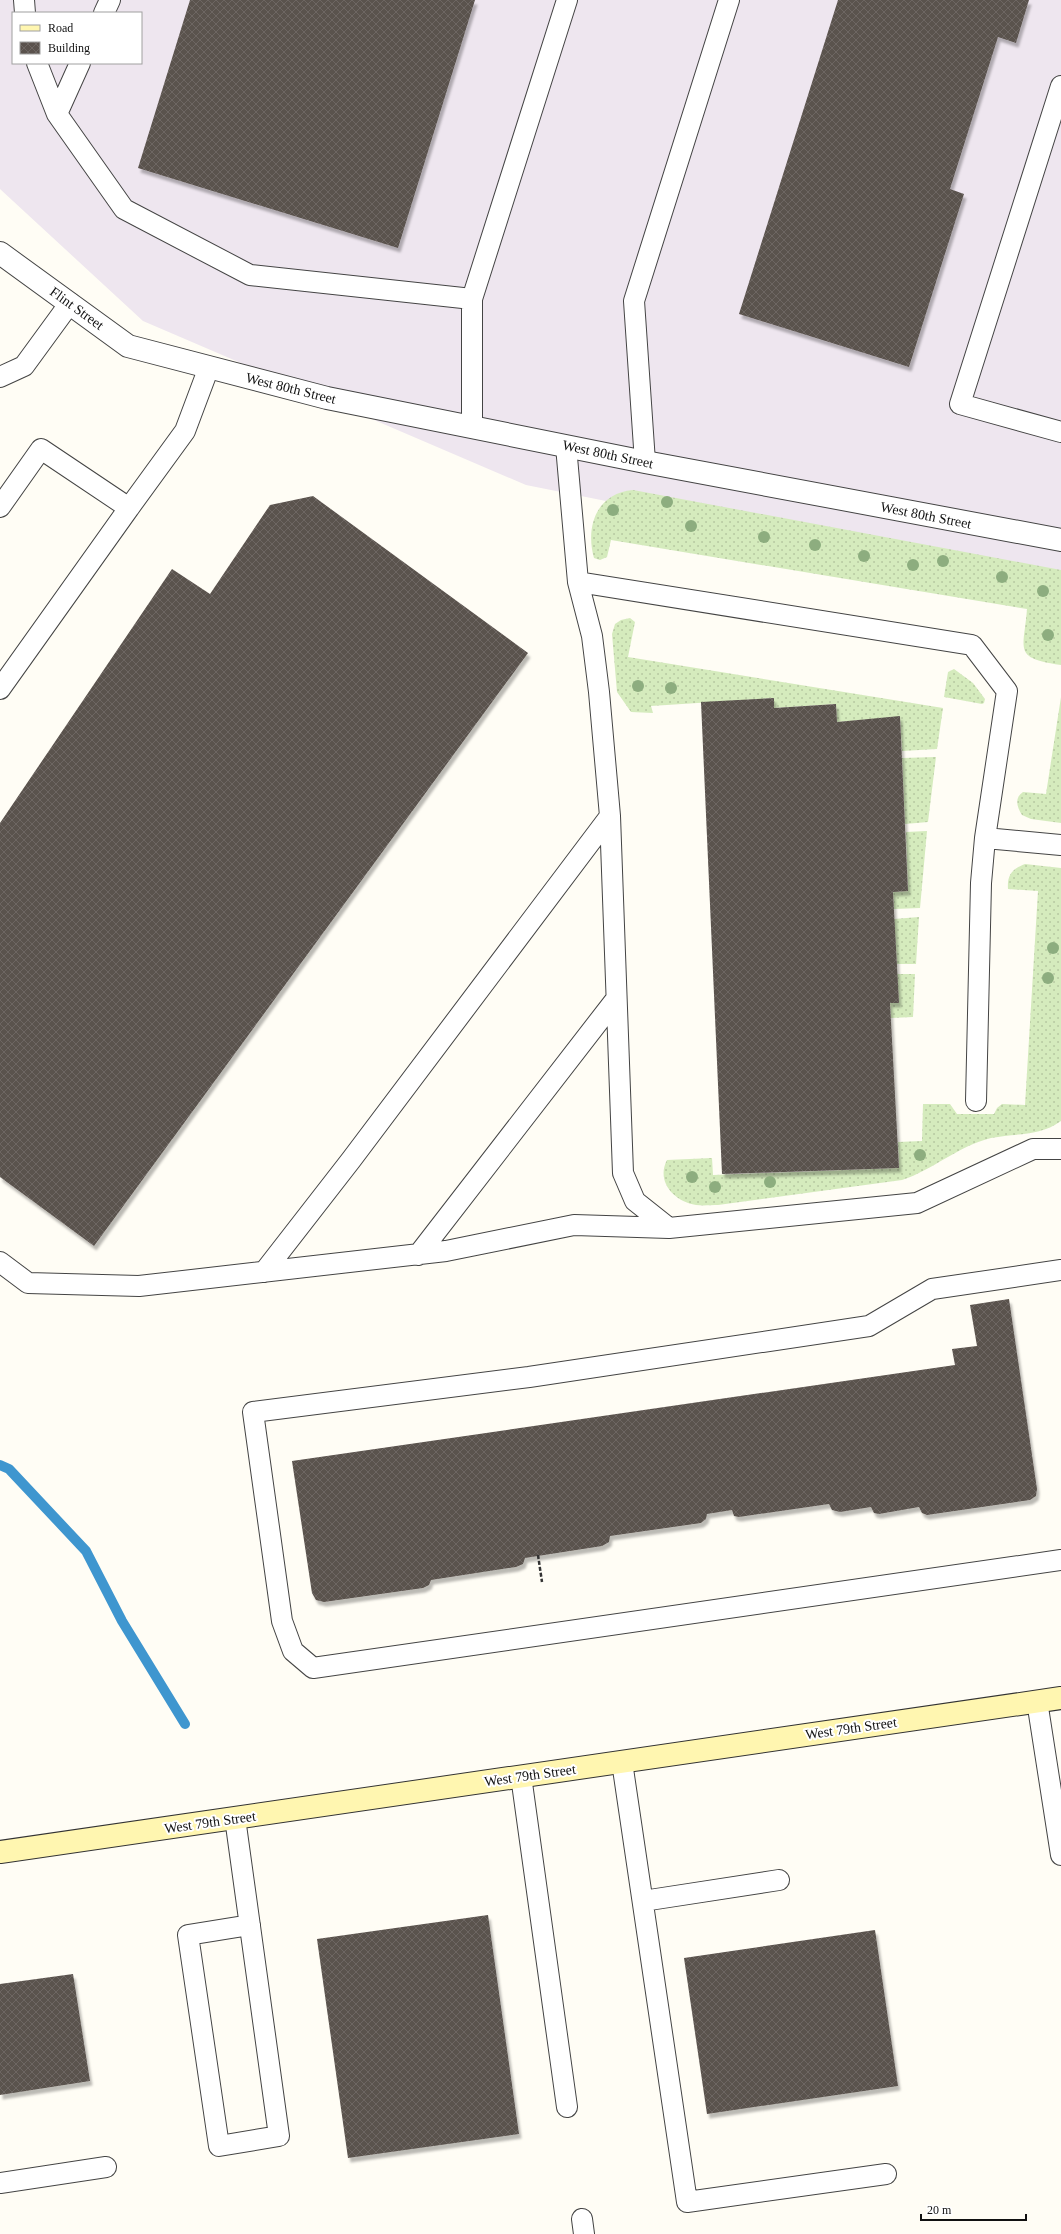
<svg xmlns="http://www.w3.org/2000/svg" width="1061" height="2234" font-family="Georgia,serif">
	<defs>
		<pattern id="grass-dots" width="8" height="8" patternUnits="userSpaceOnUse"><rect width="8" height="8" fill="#d5ebbd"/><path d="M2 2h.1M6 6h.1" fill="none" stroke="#b6c8a1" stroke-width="1.8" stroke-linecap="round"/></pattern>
		<pattern id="building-cross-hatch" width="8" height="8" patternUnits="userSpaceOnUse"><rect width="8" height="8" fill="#5a524d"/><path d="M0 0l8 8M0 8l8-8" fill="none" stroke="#6d6662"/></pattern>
		<filter id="shadow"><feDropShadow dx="2.5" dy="4.5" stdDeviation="1" flood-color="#0004"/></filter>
	</defs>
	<rect width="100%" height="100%" fill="#fffdf5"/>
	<path fill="#eee6ef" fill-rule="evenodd" d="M 0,0 L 1061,0 L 1061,592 L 526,485 L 143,321 L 0,189 ZM 13,13 L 141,13 L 141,63 L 13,63 Z"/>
	<path fill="url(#grass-dots)" d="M 633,490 L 1061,570 L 1061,665 C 1012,658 1024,650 1027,609 L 611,540 L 607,557 L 600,560 L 594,558 C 585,526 597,493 633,490 Z
		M 630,618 L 635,622 L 628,657 L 943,708 L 937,749 L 902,751 L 900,717 L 837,722 L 836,704 L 774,708 L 774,698 L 651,706 L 653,713 L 631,712 L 617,692 L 612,634 L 615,624 L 621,620 Z
		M 954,669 L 973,683 L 985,699 L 984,703 L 982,704 L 944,697 L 948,672 Z
		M 1061,697 L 1061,823 L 1031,819 L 1022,815 C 1017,807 1014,798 1023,792 L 1046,794 Z
		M 936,757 L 928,822 L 905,824 L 902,758 Z
		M 927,831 L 920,908 L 894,909 L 893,892 L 908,891 L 906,832 Z
		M 1025,864 L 1061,868 L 1061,1121 C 1039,1137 1016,1133 991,1138 C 958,1146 933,1170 902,1180 L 718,1205 C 711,1205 703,1206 696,1205 C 673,1201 656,1181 667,1160 L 712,1158 L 713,1175 L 899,1168 L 898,1142 L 922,1141 L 923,1104 L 950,1104 L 957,1114 L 994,1114 L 997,1108 L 1002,1104 L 1025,1105 L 1038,891 L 1008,889 C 1007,875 1012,869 1025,864 Z
		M 919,917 L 916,964 L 897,964 L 894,919 Z
		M 897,974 L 915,974 L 913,1017 L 891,1018 L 890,1003 L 899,1003 Z"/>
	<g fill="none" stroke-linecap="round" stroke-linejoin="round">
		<path stroke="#3f96cf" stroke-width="10" d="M 0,1465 L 9,1469 L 86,1551 L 122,1621 L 185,1724"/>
	</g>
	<path fill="url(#building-cross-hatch)" filter="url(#shadow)" d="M 190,0 L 475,0 L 398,248 L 138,168 Z
		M 838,0 L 1029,0 L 1016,43 L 998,37 L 950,189 L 964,194 L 909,367 L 739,314 Z
		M 313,496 L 528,653 L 94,1246 L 0,1177 L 0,823 L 172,569 L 210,594 L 270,505 Z
		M 774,698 L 774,708 L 836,704 L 837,722 L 900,716 L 908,891 L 893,892 L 899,1003 L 890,1003 L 899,1168 L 722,1174 L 701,702 Z
		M 1009,1299 L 1037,1489 L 1036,1496 L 1030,1500 L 927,1515 L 922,1513 L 919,1507 L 879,1514 L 874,1513 L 871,1507 L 840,1512 L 832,1510 L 829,1504 L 739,1517 L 734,1516 L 732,1510 L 707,1514 L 706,1519 L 701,1523 L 610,1536 L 609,1542 L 602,1546 L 525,1558 L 523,1564 L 516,1567 L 431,1580 L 429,1585 L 423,1588 L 324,1602 L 316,1600 L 312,1593 L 292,1461 L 955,1365 L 952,1349 L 977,1346 L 970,1305 Z
		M 488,1915 L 519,2134 L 348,2158 L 317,1939 Z
		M 875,1930 L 898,2086 L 707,2114 L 684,1958 Z
		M 73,1974 L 90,2081 L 0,2095 L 0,1984 Z"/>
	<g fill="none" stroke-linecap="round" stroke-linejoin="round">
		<g stroke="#444" stroke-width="22">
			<path id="lane" d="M 24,0 L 25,13
				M 104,13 L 110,0
				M 37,63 L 57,114 L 124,209 L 250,275 L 472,299
				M 1061,86 L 960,404 L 1061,432
				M 57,114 L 80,63
				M 0,377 L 24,366 L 70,303
				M 472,427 L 472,299 L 567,0
				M 566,446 L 578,582 L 972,645 L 1007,691 L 985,838 L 981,883 L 976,1101
				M 645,462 L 634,301 L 729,0
				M 0,507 L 41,449 L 129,508 L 185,431 L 209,367
				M 578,582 L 592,636 L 599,692 L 610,816 L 623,1173 L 635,1201 L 669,1228 L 917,1203 L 1033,1149 L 1061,1149
				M 0,689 L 129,508
				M 985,838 L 1061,845
				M 418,1255 L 616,999
				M 0,1262 L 28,1283 L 139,1286 L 446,1251 L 574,1225 L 669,1228
				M 1061,1270 L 932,1289 L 869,1326 L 529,1377 L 253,1412 L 282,1621 L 293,1651 L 313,1668 L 1061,1560
				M 264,1272 L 351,1160 L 610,816
				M 1037,1701 L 1061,1855
				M 622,1762 L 687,2202 L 886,2174
				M 521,1776 L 567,2107
				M 235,1818 L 279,2136 L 219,2146 L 188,1935 L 250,1925
				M 643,1901 L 779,1880
				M 0,2183 L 106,2167
				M 582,2219 L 584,2234"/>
		</g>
		<g stroke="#444" stroke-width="24">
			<path id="street" d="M 0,253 L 128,346 L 327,398 L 645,462 L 1061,540"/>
		</g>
		<g stroke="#333" stroke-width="24">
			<path id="secondary" d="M 0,1852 L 1061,1698"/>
		</g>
		<path stroke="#333" stroke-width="2.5" stroke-dasharray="4 2" stroke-linecap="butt" d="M 538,1555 L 542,1582"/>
		<use href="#lane" stroke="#fff" stroke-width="20"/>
		<use href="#street" stroke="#fff" stroke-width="22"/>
		<use href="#secondary" stroke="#fff6b0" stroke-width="22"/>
	</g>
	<g fill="#8dad7f">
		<circle cx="667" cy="502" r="6"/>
		<circle cx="613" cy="510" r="6"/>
		<circle cx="691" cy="526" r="6"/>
		<circle cx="764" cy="537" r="6"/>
		<circle cx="815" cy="545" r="6"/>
		<circle cx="864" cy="556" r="6"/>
		<circle cx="943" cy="561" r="6"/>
		<circle cx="913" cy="565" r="6"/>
		<circle cx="1002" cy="577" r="6"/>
		<circle cx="1043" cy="591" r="6"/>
		<circle cx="1048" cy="635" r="6"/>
		<circle cx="638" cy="686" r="6"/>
		<circle cx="671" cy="688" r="6"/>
		<circle cx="1053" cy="948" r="6"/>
		<circle cx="1048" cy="978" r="6"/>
		<circle cx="920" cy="1155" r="6"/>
		<circle cx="692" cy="1177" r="6"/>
		<circle cx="770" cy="1182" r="6"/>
		<circle cx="715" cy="1187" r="6"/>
	</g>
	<g text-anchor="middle" stroke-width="4" stroke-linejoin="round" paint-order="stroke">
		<g font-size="14" fill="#111" stroke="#fff">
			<text transform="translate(77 308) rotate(36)" y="5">Flint Street</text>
			<text transform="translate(291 388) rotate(14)" y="5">West 80th Street</text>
			<text transform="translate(608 454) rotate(12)" y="5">West 80th Street</text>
			<text transform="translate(926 515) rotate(11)" y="5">West 80th Street</text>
			<text transform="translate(851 1728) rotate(-8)" y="5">West 79th Street</text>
			<text transform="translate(530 1775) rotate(-8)" y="5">West 79th Street</text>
			<text transform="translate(210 1822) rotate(-8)" y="5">West 79th Street</text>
		</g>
	</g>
	<rect x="12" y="12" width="130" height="52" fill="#ffffff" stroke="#a0a0a0"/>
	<rect x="20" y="25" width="20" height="6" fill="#fff6b0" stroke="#a0a0a0"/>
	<text x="48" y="32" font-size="12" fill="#111111">Road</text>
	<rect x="20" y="42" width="20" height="12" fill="url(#building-cross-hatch)" stroke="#a0a0a0"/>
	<text x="48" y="52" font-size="12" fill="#111111">Building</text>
	<path d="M921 2214v6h105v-6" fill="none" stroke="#111111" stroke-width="2"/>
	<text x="927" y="2214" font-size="12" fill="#111111" stroke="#ffffff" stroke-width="3" paint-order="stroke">20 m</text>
</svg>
